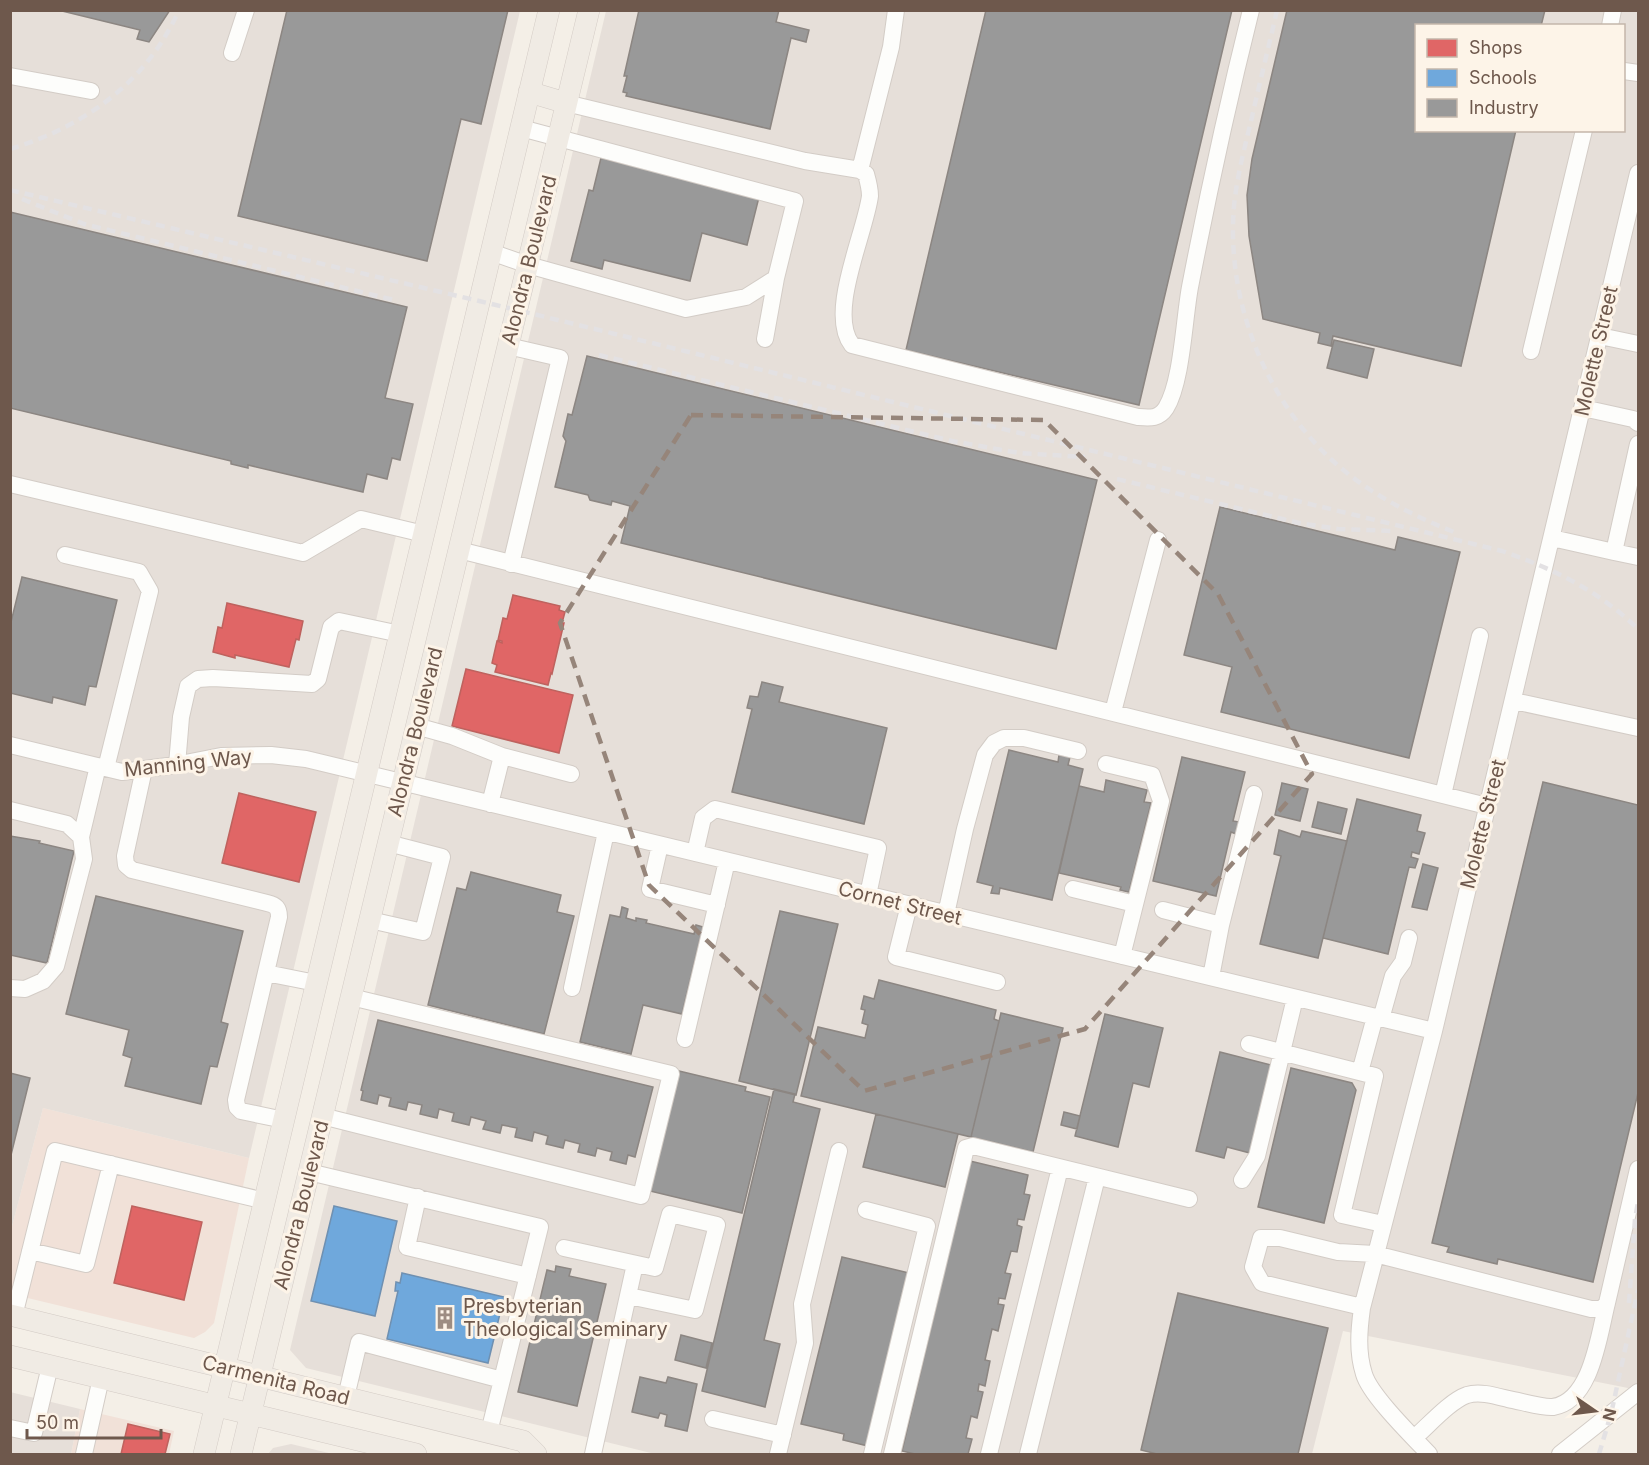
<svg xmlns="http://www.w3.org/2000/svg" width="1649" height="1465" font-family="Inter,sans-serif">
	<rect width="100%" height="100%" fill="#f4efe7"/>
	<path fill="#f1e1d8" d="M 43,1108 L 249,1158 L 214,1323 L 205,1332 L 194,1338 L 11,1294 L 11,1230 Z
		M 80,1409 L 174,1431 L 169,1454 L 71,1454 Z"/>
	<path fill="#e6dfd9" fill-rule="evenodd" d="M 11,11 L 520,11 L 249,1158 L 43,1108 L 11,1230 Z
		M 606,11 L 1638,11 L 1638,1390 L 1343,1331 L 1312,1454 L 655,1454 L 306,1368 L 290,1350 ZM 1416,26 L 1624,26 L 1624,130 L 1416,130 Z
		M 10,1392 L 80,1409 L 71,1454 L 11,1454 Z
		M 291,1444 L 333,1454 L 268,1454 L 273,1448 Z"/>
	<path fill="#e06666" stroke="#be625e" stroke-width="1.5" d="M 513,595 L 560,606 L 559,610 L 565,612 L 562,623 L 564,623 L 552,674 L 551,673 L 548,685 L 495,672 L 497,665 L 492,663 L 497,641 L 502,643 L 502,641 L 498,640 L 503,618 L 507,619 Z
		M 227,603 L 303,621 L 299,640 L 296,639 L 289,667 L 235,655 L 235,658 L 213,652 L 218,627 L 222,628 Z
		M 466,669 L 573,695 L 559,753 L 452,726 Z
		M 239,793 L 316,812 L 299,882 L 222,863 Z
		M 132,1206 L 202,1222 L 184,1300 L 114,1283 Z
		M 128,1424 L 170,1434 L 165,1454 L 121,1454 Z"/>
	<path fill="#6fa8dc" stroke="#6f90b1" stroke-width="1.5" d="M 334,1206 L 397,1221 L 375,1316 L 311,1301 Z
		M 402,1273 L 504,1297 L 488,1363 L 387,1339 L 398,1291 L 395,1291 L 396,1282 L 400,1283 Z"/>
	<path fill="#999" stroke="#8c8682" stroke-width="1.5" d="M 58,10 L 170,10 L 149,42 L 137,39 L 140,30 Z
		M 287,10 L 508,10 L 481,124 L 461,119 L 427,261 L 238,216 Z
		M 639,10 L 779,10 L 776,22 L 809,30 L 806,42 L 791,38 L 770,129 L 626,96 L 627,93 L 623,92 L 627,76 L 624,76 Z
		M 986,10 L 1232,10 L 1139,405 L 906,350 Z
		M 1287,10 L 1545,10 L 1541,26 L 1416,26 L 1416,130 L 1516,130 L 1461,366 L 1333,336 L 1331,346 L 1318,343 L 1320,333 L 1263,319 L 1249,236 L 1247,195 L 1252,159 Z
		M 601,158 L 759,197 L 747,245 L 702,233 L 690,281 L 604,260 L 602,269 L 571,261 L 589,190 L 593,191 Z
		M 10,212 L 407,307 L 385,398 L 413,404 L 400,460 L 392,458 L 387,479 L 367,474 L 363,492 L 248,465 L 248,468 L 231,464 L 231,461 L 10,408 Z
		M 1334,340 L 1374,349 L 1367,378 L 1327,368 Z
		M 587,356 L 1097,480 L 1056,649 L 621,543 L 630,506 L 612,501 L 611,505 L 590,500 L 588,495 L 555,487 L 566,441 L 563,436 L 568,414 L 572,415 Z
		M 1220,507 L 1395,550 L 1398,537 L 1460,552 L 1409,758 L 1221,712 L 1232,667 L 1184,655 Z
		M 22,577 L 117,600 L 96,687 L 89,686 L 85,705 L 53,697 L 52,703 L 10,693 L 10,626 Z
		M 762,682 L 783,687 L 779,702 L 887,728 L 864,824 L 732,792 L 752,709 L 747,708 L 750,696 L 758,697 Z
		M 1009,750 L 1058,762 L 1059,755 L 1070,757 L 1068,765 L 1083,769 L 1052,900 L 1000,888 L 999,894 L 991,893 L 993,886 L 977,882 Z
		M 1182,757 L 1245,772 L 1233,821 L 1239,822 L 1236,834 L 1231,832 L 1216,896 L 1153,881 Z
		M 1106,780 L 1147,790 L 1144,802 L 1151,803 L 1129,892 L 1120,890 L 1121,887 L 1059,873 L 1079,786 L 1104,792 Z
		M 1543,782 L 1638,805 L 1638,1093 L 1593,1282 L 1498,1259 L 1497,1264 L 1447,1252 L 1449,1247 L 1432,1243 Z
		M 1282,783 L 1308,789 L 1300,821 L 1275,815 Z
		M 1357,799 L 1421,815 L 1417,831 L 1425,833 L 1419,854 L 1412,852 L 1411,857 L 1418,859 L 1415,868 L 1409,867 L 1388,954 L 1323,938 Z
		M 1318,802 L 1347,809 L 1341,834 L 1312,827 Z
		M 1279,830 L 1300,837 L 1302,831 L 1347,841 L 1318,958 L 1260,944 L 1281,856 L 1274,854 Z
		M 10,836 L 40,841 L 39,843 L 74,851 L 47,963 L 10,955 Z
		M 1423,864 L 1438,868 L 1427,910 L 1412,907 Z
		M 471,872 L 561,895 L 557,912 L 574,916 L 544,1034 L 428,1005 L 457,888 L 466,890 Z
		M 96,896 L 243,931 L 221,1022 L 228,1024 L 217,1067 L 210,1066 L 201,1104 L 125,1086 L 132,1058 L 123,1055 L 129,1030 L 66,1014 Z
		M 622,907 L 628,909 L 626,918 L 636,921 L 636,918 L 647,920 L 646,923 L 694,934 L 696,925 L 703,927 L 682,1014 L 643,1005 L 631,1054 L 580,1042 L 610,915 L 620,917 Z
		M 780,911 L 838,924 L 796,1095 L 739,1081 Z
		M 879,980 L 996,1010 L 994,1019 L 999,1021 L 971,1137 L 801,1096 L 818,1027 L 865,1038 L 868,1025 L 862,1023 L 865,1010 L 861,1009 L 864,996 L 874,999 Z
		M 1001,1013 L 1063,1028 L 1033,1152 L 971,1137 Z
		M 1105,1014 L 1163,1028 L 1149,1087 L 1133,1083 L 1118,1147 L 1075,1136 Z
		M 378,1020 L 653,1087 L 635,1157 L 628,1155 L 626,1164 L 610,1160 L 612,1152 L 597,1148 L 595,1156 L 578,1152 L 580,1144 L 565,1140 L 563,1148 L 546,1144 L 548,1136 L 534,1132 L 532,1141 L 515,1137 L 517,1128 L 502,1125 L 500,1133 L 483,1129 L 486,1121 L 471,1117 L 469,1125 L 452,1121 L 454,1113 L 439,1109 L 437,1118 L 420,1114 L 422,1105 L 408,1102 L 406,1110 L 389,1106 L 391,1098 L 379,1095 L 377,1104 L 361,1100 L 363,1091 L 361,1090 Z
		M 1220,1052 L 1271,1065 L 1250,1153 L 1227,1147 L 1224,1158 L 1196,1151 Z
		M 1291,1068 L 1352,1083 L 1356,1090 L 1324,1223 L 1258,1207 Z
		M 679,1071 L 746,1087 L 745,1091 L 770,1097 L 742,1213 L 650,1191 Z
		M 10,1073 L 30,1078 L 10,1159 Z
		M 774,1089 L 795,1094 L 793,1102 L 820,1109 L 764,1340 L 780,1344 L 765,1407 L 702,1391 Z
		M 1064,1112 L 1080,1116 L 1077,1129 L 1061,1125 Z
		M 876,1114 L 958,1134 L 945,1187 L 863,1167 Z
		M 970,1161 L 1028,1175 L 1024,1194 L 1030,1195 L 1024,1220 L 1018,1219 L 1017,1225 L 1022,1227 L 1017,1252 L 1011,1251 L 1005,1273 L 1011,1274 L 1005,1299 L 999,1298 L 998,1304 L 1004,1305 L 998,1331 L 992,1329 L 985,1360 L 990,1361 L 985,1386 L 979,1384 L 978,1391 L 983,1392 L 977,1418 L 971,1416 L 966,1438 L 972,1439 L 968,1454 L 915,1454 L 902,1451 Z
		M 842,1257 L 909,1273 L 868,1446 L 843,1440 L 844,1434 L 801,1424 Z
		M 556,1266 L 571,1269 L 569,1276 L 606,1284 L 577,1406 L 518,1392 L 547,1270 L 555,1272 Z
		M 1178,1293 L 1328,1328 L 1298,1454 L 1157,1454 L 1141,1450 Z
		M 681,1335 L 712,1343 L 706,1368 L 675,1360 Z
		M 640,1377 L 666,1383 L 668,1377 L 697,1384 L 687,1431 L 665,1426 L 667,1415 L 660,1413 L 658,1418 L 632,1412 Z"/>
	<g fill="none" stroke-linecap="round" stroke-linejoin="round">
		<g stroke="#d3ccc6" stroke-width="18">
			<path id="minor" d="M 1610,26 L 1613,10
				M 232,53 L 246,10
				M 1624,71 L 1638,73
				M 10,76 L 91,91
				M 566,103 L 805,161 L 860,170 L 891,47 L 896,10
				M 860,170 L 866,174 C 868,181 870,188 870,196 C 865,234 827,313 852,345 L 1138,417 C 1150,418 1159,419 1166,408 C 1182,382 1184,319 1190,287 C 1208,194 1228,102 1251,10
				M 491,252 L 528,265 L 686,309 L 746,297 L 776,278 L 795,201 L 521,128
				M 1600,336 L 1638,344
				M 765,339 L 776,278
				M 508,346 L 560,358 L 511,564
				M 1531,351 L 1584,130
				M 1583,408 L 1633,419 L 1638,423
				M 1638,444 L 1614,552 L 1638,557
				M 10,484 L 303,553 L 361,519 L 424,534
				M 1552,538 L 1614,552
				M 459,550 L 1487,806
				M 65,555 L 139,572 L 150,591 L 106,768
				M 1514,701 L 1638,728
				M 1113,712 L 1158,540
				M 416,726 L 452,736 L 502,756 L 490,804
				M 10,745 L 122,772 L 175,765 L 221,756 L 271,755 L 306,759 L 1434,1031
				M 502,756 L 571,774
				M 1106,764 L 1152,775 L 1161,801 L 1122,956
				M 177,765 L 181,717 L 188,686 L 198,679 L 213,678 L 312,684 L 318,679 L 331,627 L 339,621 L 400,634
				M 144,769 L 125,856 L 126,865 L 132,870 L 267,903 C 276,905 279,908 279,917 L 236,1100 L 237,1107 L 241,1111 L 284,1120
				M 1443,795 L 1480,636
				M 10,810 L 67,824 L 81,837 L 84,859 L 56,966 L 43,981 L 25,989 L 10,988
				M 81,837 L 98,766
				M 660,845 L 650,889 L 717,905
				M 695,853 L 703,818 L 715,809 L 878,848 L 868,895
				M 1073,889 L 1135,904
				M 909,905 L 896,957 L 997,982
				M 1163,910 L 1221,925
				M 946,914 L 965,829 L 985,755 L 994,743 L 1004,738 L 1024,738 L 1078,751
				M 370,920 L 423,932 L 442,857 L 388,843
				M 266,973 L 316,983
				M 1211,977 L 1221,925 L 1254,794
				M 572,988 L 606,832
				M 1381,1019 L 1393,976 L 1403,962 L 1409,938
				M 685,1039 L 727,861
				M 1249,1044 L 1375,1076 L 1342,1215 L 1383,1224
				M 1360,1072 L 1375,1017
				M 322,1116 L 641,1196 L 671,1074 L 351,997
				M 309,1172 L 540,1227 L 489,1432
				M 1242,1180 L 1257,1156 L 1295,998
				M 418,1197 L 407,1247 L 528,1276
				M 866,1210 L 927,1226 L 872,1454
				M 564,1248 L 655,1268 L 670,1214 L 717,1225 L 695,1310 L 629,1296
				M 30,1251 L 86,1264 L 111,1164
				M 1362,1307 L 1262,1283 L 1253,1267 L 1261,1238 L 1280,1238 L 1338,1252 L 1375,1254 L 1591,1309 L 1602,1309 L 1607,1303 L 1638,1169
				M 14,1316 L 55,1151 L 265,1201
				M 346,1397 L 359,1342 L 502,1380
				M 713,1419 L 783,1435
				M 10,1428 L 34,1433 L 50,1366
				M 1414,1438 C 1429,1425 1450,1401 1467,1395 C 1480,1391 1496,1396 1508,1399 C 1520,1401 1542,1408 1553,1407 C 1592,1401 1599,1334 1607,1303
				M 84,1454 L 101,1378
				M 593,1454 L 635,1264
				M 778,1454 L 805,1343 L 802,1304 L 839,1151
				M 892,1454 L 966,1148 L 973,1146 L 1189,1199
				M 989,1454 L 1060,1168
				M 1028,1454 L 1097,1177
				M 1429,1454 C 1412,1436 1370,1395 1364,1374 C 1357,1352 1359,1330 1362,1308 L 1434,1031 L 1638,173
				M 1560,1454 L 1638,1392"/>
		</g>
		<g stroke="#d3cbc5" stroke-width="22">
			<path id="major" d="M 529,92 L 566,103
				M 10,1315 L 523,1441 L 536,1454
				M 10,1356 L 416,1454
				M 204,1454 L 549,10
				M 241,1454 L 589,10"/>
		</g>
		<use href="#minor" stroke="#fdfdfb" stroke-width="16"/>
		<use href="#major" stroke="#f0ebe4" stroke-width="21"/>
		<path stroke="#e3e1e3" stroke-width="4.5" stroke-dasharray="9 6" stroke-linecap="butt" d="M 1277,10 C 1269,46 1260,81 1252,117 C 1245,146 1237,176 1234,206 C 1226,299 1264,398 1333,461 C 1368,493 1411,515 1454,532
			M 10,149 C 84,127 147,82 179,10
			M 10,190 L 517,310 L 1502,551 C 1554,569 1599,591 1638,629
			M 22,199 L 84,224 L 398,301
			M 599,355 L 952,441 L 1019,453 L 1085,457
			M 1117,479 L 1299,523 L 1338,529 L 1393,531
			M 1629,1303 L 1635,1219 L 1638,1202
			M 1599,1454 L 1611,1414 L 1638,1290"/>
	</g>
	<path fill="none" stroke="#96857a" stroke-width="4.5" stroke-dasharray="12 8" stroke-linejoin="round" d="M 691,415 L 1044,420 L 1218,594 L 1312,774 L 1085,1029 L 864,1091 L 649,885 L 560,623 Z"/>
	<defs>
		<g id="building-bare" transform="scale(1.8)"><path d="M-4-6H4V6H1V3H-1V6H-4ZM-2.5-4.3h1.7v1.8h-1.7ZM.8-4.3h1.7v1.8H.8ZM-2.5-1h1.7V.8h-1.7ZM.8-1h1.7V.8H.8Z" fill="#9d8d82" stroke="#fdf4e8" stroke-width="2.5" paint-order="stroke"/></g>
	</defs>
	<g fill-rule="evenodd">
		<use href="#building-bare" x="445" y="1318"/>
	</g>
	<g text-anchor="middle" stroke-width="6" stroke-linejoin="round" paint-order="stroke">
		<g font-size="20" fill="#6e584c" stroke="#fdf4e8">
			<text transform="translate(529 260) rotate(-76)" y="7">Alondra Boulevard</text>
			<text transform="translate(1596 351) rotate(-77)" y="7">Molette Street</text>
			<text transform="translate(415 732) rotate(-76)" y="7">Alondra Boulevard</text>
			<text transform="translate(188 763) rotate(-6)" y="7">Manning Way</text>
			<text transform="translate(1483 824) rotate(-76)" y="7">Molette Street</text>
			<text transform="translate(900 903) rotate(14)" y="7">Cornet Street</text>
			<text transform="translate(301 1205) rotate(-76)" y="7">Alondra Boulevard</text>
			<text transform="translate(276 1380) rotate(14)" y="7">Carmenita Road</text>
		</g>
		<g font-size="20" fill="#6e584c" stroke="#fdf4e8" text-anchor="start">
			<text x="463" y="1313">Presbyterian<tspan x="463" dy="23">Theological Seminary</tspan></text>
		</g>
	</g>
	<rect width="1649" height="1465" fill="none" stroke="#6e584c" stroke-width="24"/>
	<rect x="1415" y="24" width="210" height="108" fill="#fdf4e8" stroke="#c4b6aa" stroke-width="1.5"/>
	<rect x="1427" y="39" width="30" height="18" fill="#e06666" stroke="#c4b6aa" stroke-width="1.5"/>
	<text x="1469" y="54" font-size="18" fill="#6e584c">Shops</text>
	<rect x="1427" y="69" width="30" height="18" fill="#6fa8dc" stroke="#c4b6aa" stroke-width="1.5"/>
	<text x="1469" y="84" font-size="18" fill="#6e584c">Schools</text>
	<rect x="1427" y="99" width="30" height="18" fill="#999999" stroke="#c4b6aa" stroke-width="1.5"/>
	<text x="1469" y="114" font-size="18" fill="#6e584c">Industry</text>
	<g transform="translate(1595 1411) rotate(104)" stroke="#fdf4e8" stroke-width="4.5" paint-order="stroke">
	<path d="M0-4.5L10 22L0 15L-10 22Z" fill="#6e584c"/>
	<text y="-9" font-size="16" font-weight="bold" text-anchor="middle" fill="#6e584c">N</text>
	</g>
	<path d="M27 1429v9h134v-9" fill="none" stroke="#6e584c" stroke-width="3"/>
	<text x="36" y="1429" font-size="18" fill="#6e584c" stroke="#fdf4e8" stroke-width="4.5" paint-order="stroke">50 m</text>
</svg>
